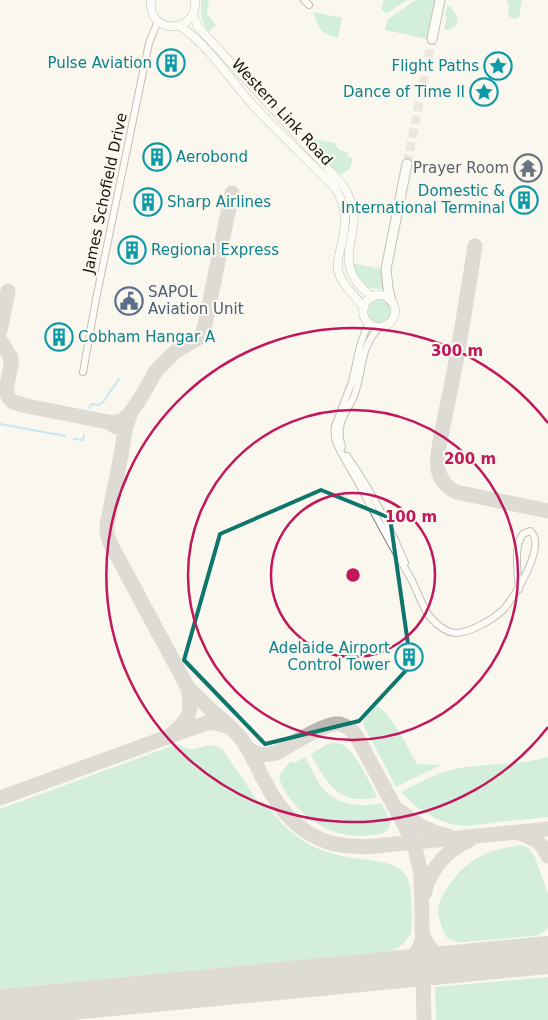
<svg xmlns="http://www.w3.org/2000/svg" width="548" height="1020" font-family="'DejaVu Sans',sans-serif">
	<rect width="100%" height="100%" fill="#faf7ee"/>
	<path fill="#a4e4c5" d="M 201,0 L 209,0 L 207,14 L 216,25 L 208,32 C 201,22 201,12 201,0 Z
		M 384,0 L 407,0 L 388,13 L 385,13 L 381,9 Z
		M 416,0 L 437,0 L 427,39 L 385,30 L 388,19 Z
		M 506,0 L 522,0 L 519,17 C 515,20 511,19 508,15 L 509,7 Z
		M 447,5 L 451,7 L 458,18 L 457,24 L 449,30 L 444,29 L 447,16 L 445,16 Z
		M 313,12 L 342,18 L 338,38 C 321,34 318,28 313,12 Z
		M 304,137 L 335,143 C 337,151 342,151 348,152 L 347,157 L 353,158 L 350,169 L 342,174 L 339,174 Z
		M 352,263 L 376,268 L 382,267 L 383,289 C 362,289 358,282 352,263 Z
		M368 311a12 12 0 1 1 24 0a12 12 0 1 1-24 0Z
		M 375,704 C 395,718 405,743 417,764 L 441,765 L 396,787 L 363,724 L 366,711 Z
		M 331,742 C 335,743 340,743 343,745 C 356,752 370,783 377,797 C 340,807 326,783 311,754 Z
		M 177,744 C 181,745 185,748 189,749 C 202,751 208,739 223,750 L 259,803 L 263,801 C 289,835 311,852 354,858 C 367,860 387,861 398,868 C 403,871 408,877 409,883 C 412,892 413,923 411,932 C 408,941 400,947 392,951 L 0,989 L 0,809 Z
		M 305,757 C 310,766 315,776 320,785 C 334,805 359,808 381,803 C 384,809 391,817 390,824 C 389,833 380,835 372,835 C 360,837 350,836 338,833 C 328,829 318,825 310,819 C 301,812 277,787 280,775 C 282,769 288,764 292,761 L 294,763 Z
		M 548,757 L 548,817 C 531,819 515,820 498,822 C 484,824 470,827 456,825 C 435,821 415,808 401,792 C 421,781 443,770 466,767 C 493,763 522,765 548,757 Z
		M 522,845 L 528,848 L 535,857 L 548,894 L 548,928 L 539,935 L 532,936 L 463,942 C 449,942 445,938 441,925 C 440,920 438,915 438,910 C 439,897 455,875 465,867 C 483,851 499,849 522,845 Z
		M 548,977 L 548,1020 L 436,1020 L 435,987 Z"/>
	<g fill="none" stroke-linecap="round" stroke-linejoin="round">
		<path stroke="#90d1f5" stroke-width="2" d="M 89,408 L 92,404 L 99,405 L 103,402 L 119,379
			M 0,424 L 65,436
			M 74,439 L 83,440 L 84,435"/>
		<path stroke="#bbb8b2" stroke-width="15" d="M 475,246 C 468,291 461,337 452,382 C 449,398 445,415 442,431 C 440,443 436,457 438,469 C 440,479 447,487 456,492 L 548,511
			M 0,331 L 8,291
			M 0,340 L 11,358 L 11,364 L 6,391 L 9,398 L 13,402 L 27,406 L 108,422 L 116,427
			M 131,412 L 125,430 L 121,455 L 107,525 L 107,533 L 110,543 L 188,688 C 193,714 189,721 168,737
			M 108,422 C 114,423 119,423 124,419 C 134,412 149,383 156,371 L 176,351 L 200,337 L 203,332 L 206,320 L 232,193
			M 188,688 C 197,696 205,704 213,712 C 224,721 235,730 243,741 C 252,754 258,769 265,782 C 279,810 300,834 331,843 C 342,846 354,846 365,847 L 548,829
			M 247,748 C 257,755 264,756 276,753 C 288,746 328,721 340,724 C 348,726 354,732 358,739 L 414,843 L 421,875 L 424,1020
			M 0,798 L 206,723 C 214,722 221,723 229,727
			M 400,811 C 414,824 429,832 448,836
			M 519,833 C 532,837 542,842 548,856
			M 424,894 C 430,868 448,849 471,839
			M 423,935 C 428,951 441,959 456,963
			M 543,955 L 548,952
			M 395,969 C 409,963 418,955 422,940"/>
		<path stroke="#bbb8b2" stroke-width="38" d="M 0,1008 L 548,955"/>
		<path stroke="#d8d5cd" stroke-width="9" stroke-dasharray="9 4.5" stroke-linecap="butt" d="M 407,164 L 432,39"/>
		<g stroke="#7f7c75" stroke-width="8">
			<path id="minor" d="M 304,0 L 309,5
				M 368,323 L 360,346 L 352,382 L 335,426 C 334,432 334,437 337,444 C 343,458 352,471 359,484 C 375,515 392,546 410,577 C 417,589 422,607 430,617 C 437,625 445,632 455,633 C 470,633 492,620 503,610 C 514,598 548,544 530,531 L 523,534 C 513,547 518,573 519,589
				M 83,372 L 96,299 L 149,43 L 158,21
				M 342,447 C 340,441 339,434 340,428 C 341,416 350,406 354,396 C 364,370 359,347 380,327
				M 347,456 C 370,489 390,526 405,563"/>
		</g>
		<g stroke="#7f7c75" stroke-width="9">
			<path id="tertiary" d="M 151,0 C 147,35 198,35 195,0
				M 193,14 L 198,27 L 342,184 C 349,194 353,205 354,217 C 354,229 350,240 349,252 C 347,272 357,286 373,297
				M 180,26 C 209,46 228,77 252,104 C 278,133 308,159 335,188 C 349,211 346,222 341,247 C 339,254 337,262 338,270 C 341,285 356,296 364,308
				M363 311a16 16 0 1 1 32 0a16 16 0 1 1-32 0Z"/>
		</g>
		<g stroke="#7f7c75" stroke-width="11">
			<path id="secondary" d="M 432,39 L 440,0
				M 391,301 L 388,288 L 386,269 L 407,164"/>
		</g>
		<use href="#minor" stroke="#fff" stroke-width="6"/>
		<use href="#tertiary" stroke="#fff" stroke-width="8"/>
		<use href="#secondary" stroke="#fff" stroke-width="9"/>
	</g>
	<path d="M0 0H548V1020H0ZM 321,490 L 390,518 L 411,665 L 359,721 L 265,744 L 184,660 L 220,534 Z" fill="#faf7ee" fill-opacity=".55" fill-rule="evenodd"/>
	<path fill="none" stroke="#0f766e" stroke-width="4" stroke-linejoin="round" d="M 321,490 L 390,518 L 411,665 L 359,721 L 265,744 L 184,660 L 220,534 Z"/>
	<g fill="none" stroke="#c2185b" stroke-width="2.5">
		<circle cx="353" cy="575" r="82"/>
		<circle cx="353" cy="575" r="165"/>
		<path d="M548 727A247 247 0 1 1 548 423"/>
	</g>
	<defs>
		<g id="building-ring" transform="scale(1.4375)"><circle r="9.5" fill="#faf7ee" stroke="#0f9aa8" stroke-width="1.5"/><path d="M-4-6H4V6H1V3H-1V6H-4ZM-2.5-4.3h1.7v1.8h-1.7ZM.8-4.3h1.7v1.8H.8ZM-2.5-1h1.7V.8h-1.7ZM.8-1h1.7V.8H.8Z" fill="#0f9aa8"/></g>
		<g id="sight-ring" transform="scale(1.4375)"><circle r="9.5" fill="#faf7ee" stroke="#0f9aa8" stroke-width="1.5"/><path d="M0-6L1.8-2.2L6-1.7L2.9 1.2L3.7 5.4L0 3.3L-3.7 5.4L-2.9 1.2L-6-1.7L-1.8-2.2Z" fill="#0f9aa8"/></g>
		<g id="temple-ring" transform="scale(1.4375)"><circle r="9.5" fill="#faf7ee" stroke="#6b7280" stroke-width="1.5"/><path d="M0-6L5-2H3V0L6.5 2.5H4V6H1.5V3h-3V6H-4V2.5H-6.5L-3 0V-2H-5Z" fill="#6b7280"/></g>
		<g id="civic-ring" transform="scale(1.4375)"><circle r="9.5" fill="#faf7ee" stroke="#5c6f8a" stroke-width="1.5"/><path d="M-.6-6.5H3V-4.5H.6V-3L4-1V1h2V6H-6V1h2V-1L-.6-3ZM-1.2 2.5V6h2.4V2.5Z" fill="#5c6f8a"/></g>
	</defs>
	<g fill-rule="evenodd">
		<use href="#building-ring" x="171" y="63"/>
		<use href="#sight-ring" x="498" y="66"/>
		<use href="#sight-ring" x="484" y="92"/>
		<use href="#building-ring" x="157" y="157"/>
		<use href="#temple-ring" x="528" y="168"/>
		<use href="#building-ring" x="524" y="200"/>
		<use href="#building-ring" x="148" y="202"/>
		<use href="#building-ring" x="132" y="250"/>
		<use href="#civic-ring" x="129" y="301"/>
		<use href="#building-ring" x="59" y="337"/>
		<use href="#building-ring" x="409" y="657"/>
	</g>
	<g text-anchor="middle" stroke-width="4.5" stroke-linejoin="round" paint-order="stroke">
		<g font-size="15" fill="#0d838f" stroke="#faf7ee" text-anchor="end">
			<text x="152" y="68">Pulse Aviation</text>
			<text x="479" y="71">Flight Paths</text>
			<text x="465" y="97">Dance of Time II</text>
			<text x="176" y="162" text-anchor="start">Aerobond</text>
			<text x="505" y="196">Domestic &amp;<tspan x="505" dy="17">International Terminal</tspan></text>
			<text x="167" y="207" text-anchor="start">Sharp Airlines</text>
			<text x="151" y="255" text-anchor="start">Regional Express</text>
			<text x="78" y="342" text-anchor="start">Cobham Hangar A</text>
			<text x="390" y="653">Adelaide Airport<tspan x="390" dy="17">Control Tower</tspan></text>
		</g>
		<g font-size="15" fill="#171613" stroke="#faf7ee">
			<text transform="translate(282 112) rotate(47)" y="5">Western Link Road</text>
			<text transform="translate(105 193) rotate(-78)" y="5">James Schofield Drive</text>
		</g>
		<g font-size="15" fill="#5b616d" stroke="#faf7ee" text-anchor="end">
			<text x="509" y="173">Prayer Room</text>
		</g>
		<g font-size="15" fill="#4e5e75" stroke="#faf7ee" text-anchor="start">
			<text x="148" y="297">SAPOL<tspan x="148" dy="17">Aviation Unit</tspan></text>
		</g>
	</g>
	<circle cx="353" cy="575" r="8" fill="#c2185b" stroke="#faf7ee" stroke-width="2.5"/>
	<g font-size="15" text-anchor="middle" font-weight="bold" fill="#c2185b" stroke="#faf7ee" stroke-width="4.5" stroke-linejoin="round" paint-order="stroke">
		<text x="457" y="356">300 m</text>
		<text x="470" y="464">200 m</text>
		<text x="411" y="522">100 m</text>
	</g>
</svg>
